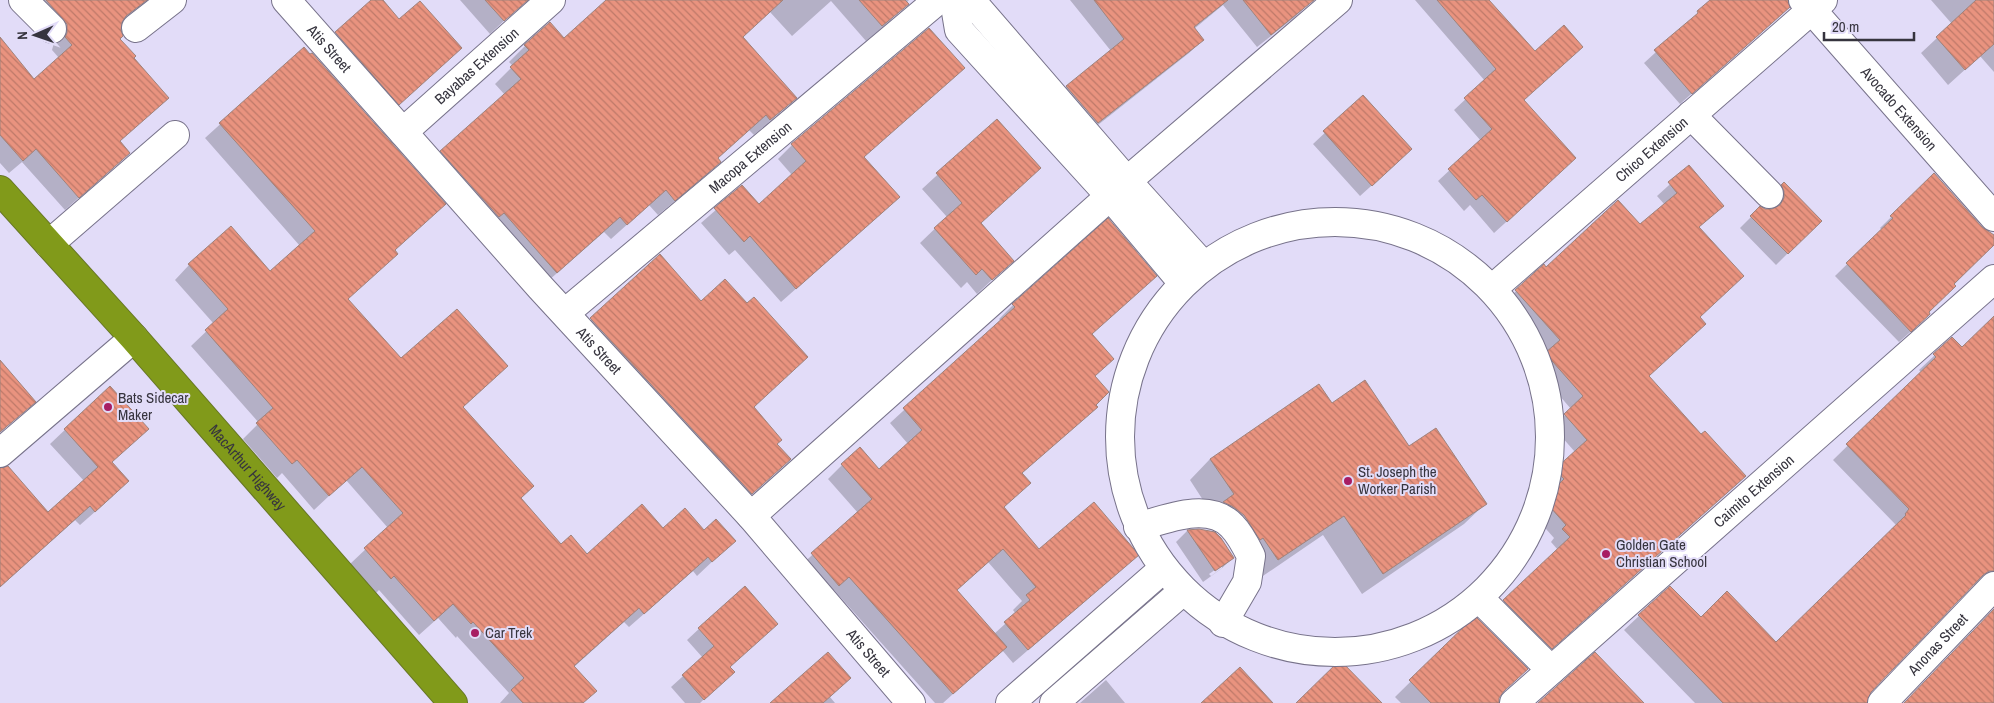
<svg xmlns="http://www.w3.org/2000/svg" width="1994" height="703" font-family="'Archivo Narrow',sans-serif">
	<defs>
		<pattern id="building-back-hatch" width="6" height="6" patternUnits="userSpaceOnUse" patternTransform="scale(1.25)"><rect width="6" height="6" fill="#e9937f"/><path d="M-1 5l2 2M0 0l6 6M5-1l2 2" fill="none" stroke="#be7969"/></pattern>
	</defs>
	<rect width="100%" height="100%" fill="#e2dcf8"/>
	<path fill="#0003" fill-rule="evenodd" d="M 22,0 L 150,0 L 120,22 L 119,39 L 133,58 L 154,110 L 119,142 L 129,153 L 65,210 L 22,162 L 9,173 L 0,163 L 0,39 L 34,81 L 59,58 L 52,50 L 55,39 Z
		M 373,0 L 381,0 L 399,21 L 461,48 L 383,119 L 321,48 Z
		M 460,0 L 526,0 L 490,34 Z
		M 607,0 L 909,0 L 891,20 L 866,41 L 831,1 L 792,36 L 770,12 L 742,37 L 796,98 L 754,135 L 749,130 L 717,159 L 719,162 L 704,177 L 658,215 L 649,205 L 611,239 L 604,232 L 540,288 L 426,168 L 505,95 L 495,84 L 513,66 L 509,62 L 525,46 L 564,40 Z
		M 1070,0 L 1307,0 L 1308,4 L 1295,17 L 1257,47 L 1223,5 L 1194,29 L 1203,40 L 1189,53 L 1084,136 L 1053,100 L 1066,87 L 1111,51 Z
		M 1415,0 L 1489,0 L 1523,100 L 1546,186 L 1494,233 L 1470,205 L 1464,211 L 1438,181 L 1481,141 L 1454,110 L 1485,81 Z
		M 1713,0 L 1773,0 L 1771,23 L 1680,104 L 1644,63 Z
		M 1931,0 L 1994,0 L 1994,72 L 1980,56 L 1948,85 L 1921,53 L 1952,24 Z
		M 304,48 L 444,204 L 394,251 L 347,299 L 401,360 L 506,366 L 462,408 L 520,499 L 561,546 L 587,556 L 663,530 L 704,532 L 734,541 L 697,576 L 693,571 L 629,627 L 624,622 L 574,667 L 583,703 L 500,703 L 509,693 L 457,636 L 456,638 L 438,618 L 419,635 L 379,590 L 376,593 L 350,564 L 388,528 L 346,480 L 314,510 L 282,473 L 277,478 L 243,439 L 259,423 L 191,346 L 214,324 L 175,280 L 189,265 L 270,273 L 300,246 L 205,138 Z
		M 1363,97 L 1399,161 L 1360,196 L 1313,144 Z
		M 997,120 L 980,223 L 1012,261 L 977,294 L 967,282 L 961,288 L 920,243 L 947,217 L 922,189 Z
		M 792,145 L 863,157 L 884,211 L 781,302 L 735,250 L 729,255 L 701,223 L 742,187 L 759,206 L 792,175 L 778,159 Z
		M 1689,167 L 1722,206 L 1698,228 L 1698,318 L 1648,376 L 1732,488 L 1539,660 L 1492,613 L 1558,550 L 1551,542 L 1554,538 L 1531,512 L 1552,492 L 1544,482 L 1575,452 L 1553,427 L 1571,409 L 1534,366 L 1548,352 L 1503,303 L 1544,266 L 1546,269 L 1640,226 L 1665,205 L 1657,196 Z
		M 1934,175 L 1981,228 L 1994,237 L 1994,244 L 1927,312 L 1917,326 L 1899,342 L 1835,276 L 1882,230 L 1880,228 Z
		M 1784,184 L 1820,221 L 1776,265 L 1740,228 L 1760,208 L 1765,210 L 1773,210 L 1773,203 L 1771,197 Z
		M 1108,220 L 1091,335 L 1096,407 L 1021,474 L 1003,508 L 1039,551 L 1138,555 L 1013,663 L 1002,650 L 943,703 L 935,703 L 834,590 L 825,599 L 798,568 L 858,513 L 828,479 L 842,465 L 879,471 L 908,444 L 890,423 L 1001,321 L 999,319 L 1013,305 ZM 988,562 L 1022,601 L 1013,610 L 1016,614 L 994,634 L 956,591 Z
		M 659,256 L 752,408 L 776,444 L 789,459 L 738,506 L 578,332 Z
		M 1994,318 L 1994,596 L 1982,585 L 1973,585 L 1968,589 L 1870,691 L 1866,703 L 1695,703 L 1624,630 L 1639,616 L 1700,619 L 1776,644 L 1892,530 L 1891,529 L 1896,525 L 1833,460 L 1922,373 L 1919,370 L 1952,339 L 1962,349 Z
		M 0,361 L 34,401 L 0,433 Z
		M 110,387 L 113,496 L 80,525 L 75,520 L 0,587 L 0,469 L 47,513 L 84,481 L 50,444 Z
		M 1331,405 L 1409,448 L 1485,504 L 1464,524 L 1362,594 L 1323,535 L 1257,580 L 1239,560 L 1223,536 L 1212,514 L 1190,480 L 1210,459 Z
		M 1199,530 L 1214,533 L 1226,546 L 1233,558 L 1221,569 L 1203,582 L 1176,542 L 1187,531 ZM 1222,565 L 1222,568 L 1211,576 L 1209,574 Z
		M 744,587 L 729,668 L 721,683 L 700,703 L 685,703 L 671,687 L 703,658 L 687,640 Z
		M 1475,618 L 1527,669 L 1499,695 L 1498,703 L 1401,703 L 1395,697 Z
		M 849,678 L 830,697 L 835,703 L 772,703 Z
		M 1106,680 L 1125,703 L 1080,703 Z"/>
	<path fill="url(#building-back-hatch)" stroke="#9f837c" d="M 46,0 L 147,0 L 126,16 L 122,22 L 121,30 L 123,36 L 120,39 L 136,56 L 134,58 L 169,98 L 120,141 L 130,153 L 79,198 L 36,149 L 23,161 L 0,135 L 0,37 L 34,79 L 72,45 L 65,37 L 67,33 L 67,24 Z
		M 371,0 L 383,0 L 399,19 L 420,1 L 462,48 L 399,105 L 335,32 Z
		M 485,0 L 528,0 L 504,21 Z
		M 606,0 L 783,0 L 743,37 L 797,98 L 770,120 L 766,115 L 718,158 L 721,162 L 675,201 L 666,190 L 627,225 L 620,217 L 557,273 L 504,213 L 499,217 L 440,151 L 521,79 L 510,67 L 529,50 L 524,45 L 550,22 L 564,38 Z
		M 859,0 L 905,0 L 909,4 L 882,26 Z
		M 1094,0 L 1228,0 L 1194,27 L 1204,40 L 1098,123 L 1066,86 L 1124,39 Z
		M 1243,0 L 1314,0 L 1271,35 Z
		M 1437,0 L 1489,0 L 1535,51 L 1564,25 L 1583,47 L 1524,100 L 1576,158 L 1507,222 L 1482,195 L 1476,200 L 1448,169 L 1492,129 L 1464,98 L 1496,69 Z
		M 1710,0 L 1788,0 L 1790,7 L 1692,94 L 1654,50 L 1698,13 L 1697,11 Z
		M 1976,0 L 1994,0 L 1994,44 L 1965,70 L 1936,37 Z
		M 929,28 L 965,68 L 864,157 L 900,197 L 796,289 L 750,236 L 744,242 L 714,208 L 742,185 L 759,204 L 806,161 L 791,144 Z
		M 304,47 L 310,54 L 312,53 L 446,204 L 395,250 L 398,254 L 348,299 L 401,358 L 457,309 L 508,366 L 463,407 L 534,486 L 521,498 L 561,544 L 571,535 L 587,554 L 642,504 L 663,528 L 685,508 L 704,530 L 716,519 L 736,541 L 712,562 L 708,557 L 644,614 L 639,608 L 574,666 L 597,691 L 583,703 L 523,703 L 511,690 L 524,678 L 473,622 L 471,624 L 453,604 L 434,621 L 394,576 L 391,579 L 364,548 L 403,513 L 362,467 L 329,496 L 297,460 L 292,464 L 256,423 L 273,408 L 205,330 L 228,309 L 188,264 L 231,226 L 270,271 L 315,231 L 219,123 Z
		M 1363,95 L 1412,149 L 1372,186 L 1323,131 Z
		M 997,119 L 1041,168 L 981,223 L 1014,261 L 992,280 L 982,269 L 976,275 L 934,228 L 962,203 L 936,173 Z
		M 1689,165 L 1724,206 L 1699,227 L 1744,276 L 1700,317 L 1706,324 L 1649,376 L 1701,434 L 1705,431 L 1746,476 L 1552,649 L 1503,600 L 1570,537 L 1562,529 L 1566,525 L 1543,499 L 1564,479 L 1555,469 L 1587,440 L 1564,414 L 1583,396 L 1545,353 L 1560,340 L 1515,290 L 1544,264 L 1546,267 L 1618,200 L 1640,224 L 1677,193 L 1668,182 Z
		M 1934,173 L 1982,227 L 1994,235 L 1994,245 L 1954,284 L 1956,286 L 1929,312 L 1930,314 L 1911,332 L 1846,263 L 1893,218 L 1890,216 Z
		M 1784,182 L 1822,221 L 1788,254 L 1750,216 L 1760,206 L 1765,209 L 1772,209 L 1780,205 L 1784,198 L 1784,191 L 1781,185 Z
		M 1108,218 L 1157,276 L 1092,334 L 1114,359 L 1095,376 L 1109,392 L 1096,405 L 1098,407 L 1022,473 L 1031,483 L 1004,507 L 1039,549 L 1094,502 L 1139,555 L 1028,650 L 1004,622 L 1030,600 L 1026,595 L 1036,587 L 1003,549 L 957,590 L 1007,647 L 953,694 L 849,577 L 839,586 L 811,553 L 872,499 L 841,464 L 860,447 L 879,469 L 922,430 L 903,408 L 1015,307 L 1012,304 Z
		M 660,254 L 701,301 L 725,279 L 747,303 L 754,297 L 808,357 L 754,407 L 782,440 L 777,444 L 791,459 L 752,494 L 590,318 Z
		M 1994,316 L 1994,571 L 1989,571 L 1983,575 L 1871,692 L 1867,703 L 1723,703 L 1638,615 L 1670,586 L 1701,617 L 1727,591 L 1776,642 L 1906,515 L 1905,514 L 1909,509 L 1846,444 L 1936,357 L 1933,354 L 1952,337 L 1962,347 Z
		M 0,360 L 36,402 L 0,432 Z
		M 1365,380 L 1409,446 L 1436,428 L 1487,504 L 1383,574 L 1344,516 L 1278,560 L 1263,538 L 1260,540 L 1244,515 L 1232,506 L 1223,502 L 1234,494 L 1210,459 L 1319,384 L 1332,403 Z
		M 110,386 L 149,429 L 112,462 L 129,481 L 95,512 L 90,506 L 0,587 L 0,468 L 8,466 L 48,512 L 98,467 L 64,429 Z
		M 1199,529 L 1215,532 L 1221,538 L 1234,558 L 1215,571 L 1187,530 Z
		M 745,586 L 778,624 L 730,667 L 735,672 L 704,700 L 682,675 L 714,646 L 698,628 Z
		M 1994,609 L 1994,703 L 1904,703 Z
		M 1475,616 L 1528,669 L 1504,691 L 1499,698 L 1499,703 L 1431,703 L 1409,680 Z
		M 828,652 L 851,678 L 823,703 L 770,703 Z
		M 1595,652 L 1644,703 L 1538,703 Z
		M 1340,660 L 1382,703 L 1296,703 Z
		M 1240,667 L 1273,703 L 1201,703 Z"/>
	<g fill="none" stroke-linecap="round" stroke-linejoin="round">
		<g stroke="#77728a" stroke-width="30">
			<g id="minor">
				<path d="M 23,0 L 52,29"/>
				<path id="s1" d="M 286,0 L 540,287 L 751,516 L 911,703"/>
				<path d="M 954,0 L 959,30 L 1110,196 L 1183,283"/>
				<path d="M 968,0 L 975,5 L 1127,181 L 1203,265"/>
				<path id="s2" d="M 1803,0 L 1994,217"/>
				<path d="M 136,28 L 172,0"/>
				<path d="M 1691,115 L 1769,194"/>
				<path id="s3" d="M 403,132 L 551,0"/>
				<circle cx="1335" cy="437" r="215"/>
				<path d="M 49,244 L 175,135"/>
				<path id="s4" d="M 1492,289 L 1823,0"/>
				<path id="s5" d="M 565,313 L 938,0"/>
				<path d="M 0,453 L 134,338"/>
				<path d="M 751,516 L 1127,181 L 1338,0"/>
				<path d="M 1138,527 C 1166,519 1209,501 1232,526 C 1240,534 1246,546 1251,556 L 1247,582 L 1223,623"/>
				<path d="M 1479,598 L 1551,670"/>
				<path d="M 1010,703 L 1163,569"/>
				<path d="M 1054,703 L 1183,591"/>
				<path id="s6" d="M 1514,703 L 1994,279"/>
				<path id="s7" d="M 1882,703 L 1994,586"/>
			</g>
		</g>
		<g stroke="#677627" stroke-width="30">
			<g id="highway">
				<path id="s8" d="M 0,190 L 134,338 L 453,703"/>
			</g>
		</g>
		<use href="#minor" stroke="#fff" stroke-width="28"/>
		<use href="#highway" stroke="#819a1a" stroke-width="28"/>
	</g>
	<g fill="#a71d63" stroke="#e2dcf8" stroke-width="2">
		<circle cx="108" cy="407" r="5"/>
		<circle cx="1348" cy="481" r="5"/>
		<circle cx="1606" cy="554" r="5"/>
		<circle cx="475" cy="633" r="5"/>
	</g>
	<g text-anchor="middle" stroke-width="4" stroke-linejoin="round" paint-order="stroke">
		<g font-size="15" fill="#36343e" stroke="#e2dcf8">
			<text dy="5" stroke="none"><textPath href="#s1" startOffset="65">Atis Street</textPath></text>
			<text dy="5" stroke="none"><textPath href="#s3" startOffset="99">Bayabas Extension</textPath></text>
			<text dy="5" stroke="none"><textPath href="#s2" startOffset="145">Avocado Extension</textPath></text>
			<text dy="5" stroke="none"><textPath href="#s4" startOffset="212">Chico Extension</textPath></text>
			<text dy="5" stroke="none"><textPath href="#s5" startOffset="242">Macopa Extension</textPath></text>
			<text dy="5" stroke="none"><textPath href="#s1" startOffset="470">Atis Street</textPath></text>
			<text dy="5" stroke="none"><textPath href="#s8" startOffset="372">MacArthur Highway</textPath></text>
			<text dy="5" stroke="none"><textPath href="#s6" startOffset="320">Caimito Extension</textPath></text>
			<text dy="5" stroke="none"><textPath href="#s7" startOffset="81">Anonas Street</textPath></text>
			<text dy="5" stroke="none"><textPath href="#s1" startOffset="875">Atis Street</textPath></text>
		</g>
		<g font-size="15" fill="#36343e" stroke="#e2dcf8" text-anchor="start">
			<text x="118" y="403">Bats Sidecar<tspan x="118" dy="17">Maker</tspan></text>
			<text x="1358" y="477">St. Joseph the<tspan x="1358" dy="17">Worker Parish</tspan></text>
			<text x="1616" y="550">Golden Gate<tspan x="1616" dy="17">Christian School</tspan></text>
			<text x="485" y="638">Car Trek</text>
		</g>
	</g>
	<g transform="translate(35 35) rotate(268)" stroke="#e2dcf8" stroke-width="4" paint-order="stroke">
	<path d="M0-4L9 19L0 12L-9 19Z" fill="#36343e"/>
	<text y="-8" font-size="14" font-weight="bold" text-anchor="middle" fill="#36343e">N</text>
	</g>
	<path d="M1824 32v8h90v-8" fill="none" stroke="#36343e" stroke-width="2.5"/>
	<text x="1832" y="32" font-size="15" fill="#36343e" stroke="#e2dcf8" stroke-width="4" paint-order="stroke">20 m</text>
</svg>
